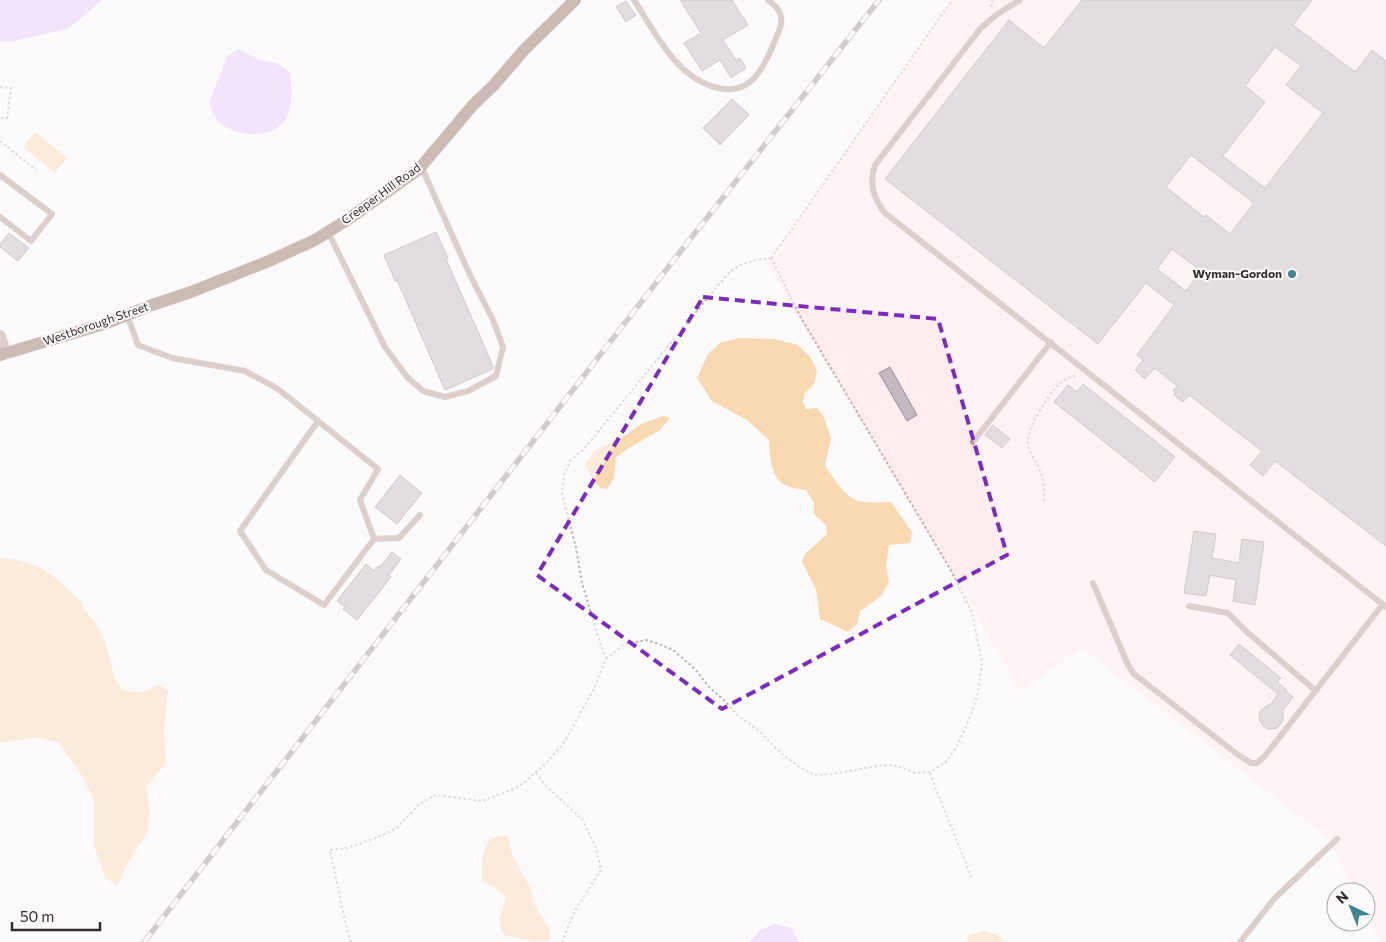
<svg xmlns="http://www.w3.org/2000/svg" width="1386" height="942" font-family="Commissioner,sans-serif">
	<rect width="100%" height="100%" fill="#fdfafb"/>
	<path fill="#ffecee" d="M 951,0 L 1386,0 L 1386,942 L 1379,942 L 1366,916 L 1366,892 L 1354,892 L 1329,839 L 1082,648 L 1021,691 L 767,264 Z"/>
	<path fill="#f8d9b1" d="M 35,132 L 67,158 L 55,173 L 23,147 Z
		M 739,338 L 774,339 L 798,345 L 811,358 L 817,371 L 814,384 L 805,393 L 803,402 L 806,409 L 817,408 L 823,415 L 831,438 L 825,466 C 835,479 846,501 864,502 C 873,503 882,502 891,502 L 912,532 L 910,543 L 889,545 L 886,566 L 889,582 L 881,596 L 860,611 L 857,624 L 848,632 L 820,619 L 816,590 L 802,562 L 805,554 L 827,534 L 826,525 L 814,514 L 814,502 L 806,490 C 800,489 793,488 787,486 C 770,479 770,455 769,440 L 747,420 L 712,401 L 697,378 L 708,354 L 720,343 Z
		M 663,416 L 670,418 L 660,430 L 632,446 L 616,457 L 614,478 L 607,489 L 601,488 L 593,480 L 585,464 L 594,451 L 626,435 L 641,424 Z
		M 0,558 C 13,559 29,562 41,568 C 57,577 70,592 83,604 L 84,610 L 95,622 L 105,642 L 115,679 L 123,690 L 140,693 L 158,685 L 168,690 L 164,729 L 166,763 L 146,787 L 150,814 L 147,833 L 129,861 L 117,886 L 105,877 L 94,846 L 94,801 L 84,779 L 59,742 L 35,737 L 9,742 L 0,742 Z
		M 508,836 L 511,852 L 531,890 L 534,904 L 549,928 L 550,940 L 534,941 L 506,936 L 501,930 L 500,919 L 506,896 L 482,880 C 483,867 479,842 496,837 C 499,835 504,836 508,836 Z
		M 983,931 L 995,934 L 1005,942 L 967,942 L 969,936 Z"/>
	<path fill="#e2cafc" d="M 0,0 L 102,0 L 68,29 L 13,41 L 0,41 Z
		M 238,49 L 259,60 L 276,63 L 290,72 C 291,85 293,104 288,115 C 276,140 238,138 220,123 C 214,119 212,109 209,103 L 227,57 Z
		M 775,924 L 791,928 L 799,942 L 749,942 L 760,930 Z"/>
	<path fill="#c4b9c0" stroke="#998f96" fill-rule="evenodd" d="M 680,0 L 732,0 L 748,25 L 723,40 L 736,60 L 740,58 L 746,68 L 731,78 L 720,60 L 702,71 L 684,43 L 701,33 Z
		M 1082,0 L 1312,0 L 1293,25 L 1355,72 L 1372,50 L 1386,61 L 1386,546 L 1275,461 L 1263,476 L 1250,465 L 1262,451 L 1189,395 L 1183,402 L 1174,395 L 1176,394 L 1173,391 L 1177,386 L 1155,368 L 1145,379 L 1135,370 L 1143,360 L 1137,355 L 1174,305 L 1146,283 L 1098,344 L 885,179 L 1009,20 L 1044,48 ZM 1275,47 L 1301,66 L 1286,85 L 1323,113 L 1265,188 L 1223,156 L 1265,102 L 1245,86 ZM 1191,155 L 1254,203 L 1230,234 L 1206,215 L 1204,217 L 1166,187 ZM 1172,249 L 1201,271 L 1186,291 L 1157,269 Z
		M 626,1 L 636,15 L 626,22 L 616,7 Z
		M 732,99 L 749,115 L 720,145 L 703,128 Z
		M 436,232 L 448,258 L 446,259 L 493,366 L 493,369 L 445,390 L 397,280 L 395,281 L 384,255 Z
		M 9,233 L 29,248 L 18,261 L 0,247 L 0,244 Z
		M 890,367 L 917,415 L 907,421 L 879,373 Z
		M 1083,384 L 1175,457 L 1155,482 L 1054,402 L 1068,385 L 1077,392 Z
		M 993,425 L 1010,439 L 1002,448 L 985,435 Z
		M 400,475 L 422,493 L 397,524 L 375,507 Z
		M 1194,531 L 1216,534 L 1212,558 L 1239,563 L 1242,539 L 1264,542 L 1255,605 L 1233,601 L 1236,580 L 1210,575 L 1206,596 L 1184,593 Z
		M 392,552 L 401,559 L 389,575 L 391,577 L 357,620 L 343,609 L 345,607 L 337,601 L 366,564 L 374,571 L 378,566 L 380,567 Z
		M 1239,644 L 1281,678 L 1277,682 L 1287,690 L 1286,691 L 1293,697 L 1283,710 L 1283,721 L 1277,728 L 1270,729 L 1266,728 L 1263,726 L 1259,719 L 1260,711 L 1266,706 L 1271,704 L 1278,694 L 1230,655 Z"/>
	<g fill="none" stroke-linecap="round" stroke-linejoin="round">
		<path stroke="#b9b6b7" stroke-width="2" stroke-dasharray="2.5 2.5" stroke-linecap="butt" d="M 991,7 L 993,0
			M 0,87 L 11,88 L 7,118 L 0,118
			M 0,141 L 36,170
			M 771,258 L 796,223 L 952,0
			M 1044,501 C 1045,488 1043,475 1037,464 C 1033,457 1029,451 1028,443 C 1026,430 1050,391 1060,383 C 1065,378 1071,377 1077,376
			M 606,659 L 623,645 L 646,640 L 659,644 L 673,650 L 695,669 L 709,687 L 726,702 L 737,715 L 758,730 L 782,754 L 798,766 L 815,775 L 833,774 L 877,766 L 892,765 L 903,768 L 915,773 L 930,772 L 946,762 L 956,748 L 969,720 L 978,693 L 982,663 L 972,613 L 952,572 L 800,316 L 771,258
			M 536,773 L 547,787 L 582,819 L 595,845 L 601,870 L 574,912 L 562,942
			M 930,773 C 943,809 959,844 972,880
			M 351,942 L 347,930 L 330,850 L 347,848 L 371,840 L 397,828 L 418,805 L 435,795 L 482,801 L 514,789 L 526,781 L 547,762 L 563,744 L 594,689 L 606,659 L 599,640 L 582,583 L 576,548 L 562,494 L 564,476 L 570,461 L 584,449 L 719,284 C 724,279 729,272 734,269 C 744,262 759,259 771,258"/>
		<path stroke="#b59c92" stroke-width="6" d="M 634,0 C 649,23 667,57 688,73 C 695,79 703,83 711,86 C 748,99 762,72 774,43 C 778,33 785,21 779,11 C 777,7 772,3 768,0
			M 1020,0 L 996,15 L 980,29 L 875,165 C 869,184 873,198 885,213 L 1386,607
			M 0,175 L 52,214 L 31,241 L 0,217
			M 328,232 L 385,347 L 407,377 L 423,391 L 445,397 L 468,391 L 496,376 L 503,347 L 493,320 L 470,275 L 421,166
			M 127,315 L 138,345 L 172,358 L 245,371 L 278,389 L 318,421 L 240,531 L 266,570 L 324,605 L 374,539 L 399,538 L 420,515
			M 318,421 L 378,469 L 360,500 L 374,539
			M 973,442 L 1051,342
			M 1093,583 L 1128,665 L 1134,674 L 1237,754 L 1251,763 L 1257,763 L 1264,757 L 1383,604
			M 1189,606 L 1228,613 L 1247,632 L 1316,691
			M 1240,942 L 1274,899 L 1337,839"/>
		<path stroke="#b59c92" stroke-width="12" d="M 0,336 L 5,352"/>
		<path stroke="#916e61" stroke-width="12" d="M 0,355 L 107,323 L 152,305 L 191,292 L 269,261 L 315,240 L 347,220 L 419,169 L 473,105 L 494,85 L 524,50 L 575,0"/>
		<g stroke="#9b9798" stroke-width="5.5">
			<path id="rail" d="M 144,942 L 680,252 L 879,0"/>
		</g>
		<use href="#rail" stroke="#fdfafb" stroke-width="4" stroke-dasharray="11" stroke-linecap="butt"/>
	</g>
	<path d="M0 0H1386V942H0ZM 703,297 L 938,319 L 1007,555 L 722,709 L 537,575 Z" fill="#fdfafb" fill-opacity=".55" fill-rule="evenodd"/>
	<path fill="none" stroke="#7b2cbf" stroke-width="4" stroke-dasharray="10 6" stroke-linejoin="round" d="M 703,297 L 938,319 L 1007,555 L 722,709 L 537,575 Z"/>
	<circle fill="#408692" stroke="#fdfafb" stroke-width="2" cx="1292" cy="274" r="5"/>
	<g text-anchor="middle" stroke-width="4" stroke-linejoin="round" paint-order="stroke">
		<g font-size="12" fill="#312c2d" stroke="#fdfafb">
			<text transform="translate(381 194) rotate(-36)" y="4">Creeper Hill Road</text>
			<text transform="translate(96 324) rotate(-19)" y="4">Westborough Street</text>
		</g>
		<g font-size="12" font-weight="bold" fill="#312c2d" stroke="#fdfafb" text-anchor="end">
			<text x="1282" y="278">Wyman-Gordon</text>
		</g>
	</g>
	<g transform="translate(1351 907) rotate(317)"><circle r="24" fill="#fdfafb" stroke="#aba8a9"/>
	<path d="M0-4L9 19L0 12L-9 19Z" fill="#408692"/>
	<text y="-8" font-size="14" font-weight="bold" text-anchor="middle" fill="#312c2d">N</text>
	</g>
	<path d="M12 922v8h88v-8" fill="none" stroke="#312c2d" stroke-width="2.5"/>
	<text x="20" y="922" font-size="15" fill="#312c2d" stroke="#fdfafb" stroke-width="4" paint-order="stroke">50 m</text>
</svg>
